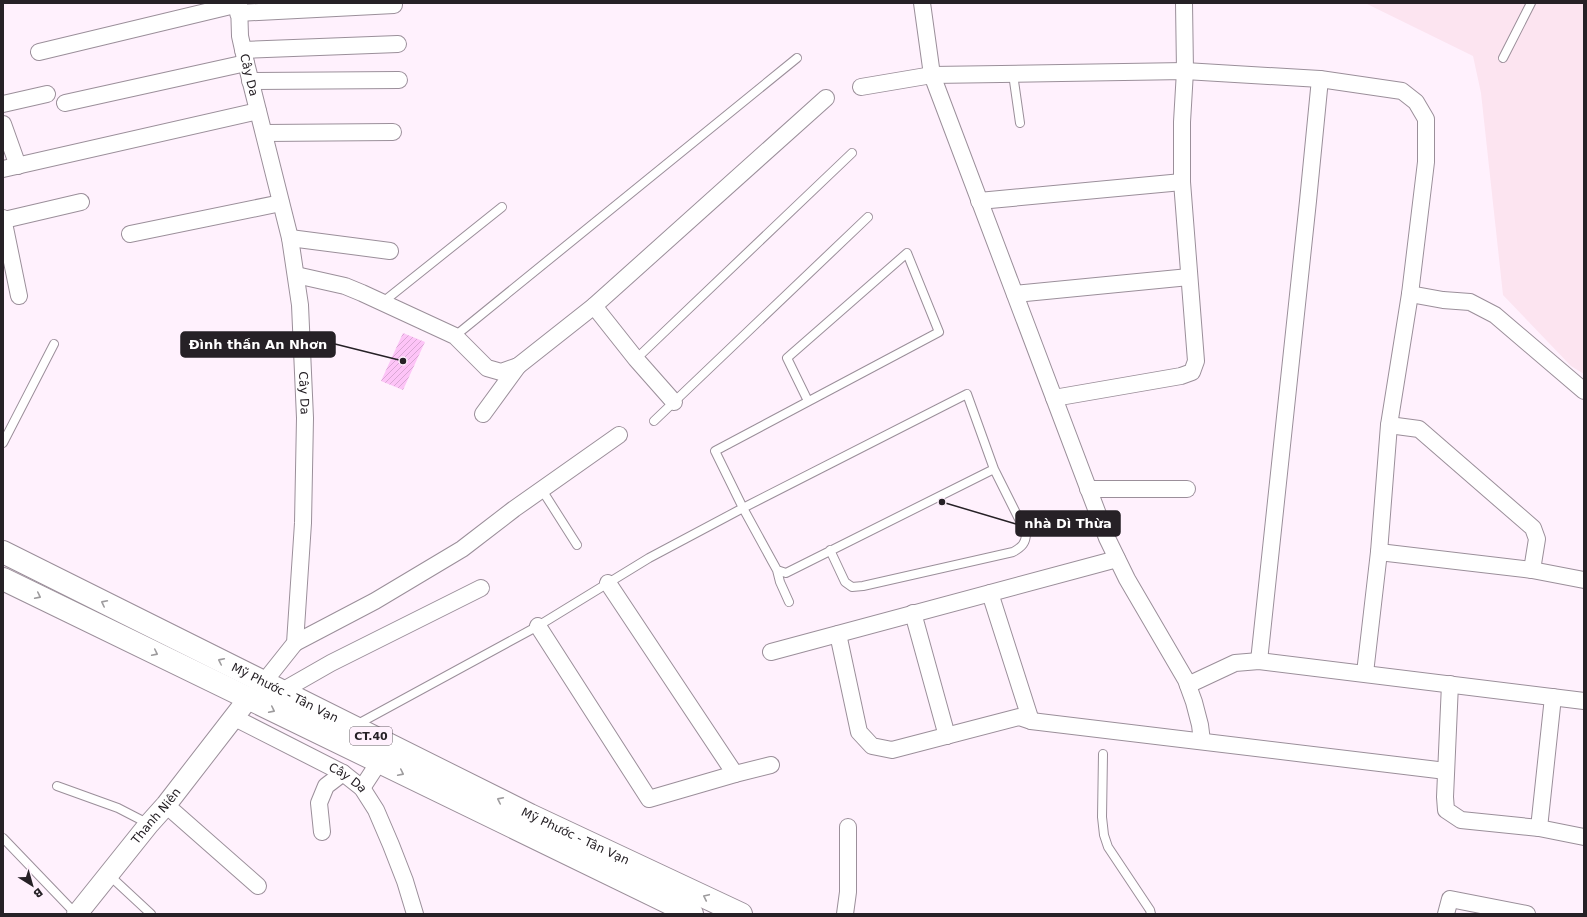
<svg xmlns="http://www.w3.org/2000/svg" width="1587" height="917" font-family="'DejaVu Sans',sans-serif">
	<defs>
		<pattern id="building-hatch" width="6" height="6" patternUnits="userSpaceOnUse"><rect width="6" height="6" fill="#fdc4f7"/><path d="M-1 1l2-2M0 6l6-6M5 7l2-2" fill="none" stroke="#d9a8d4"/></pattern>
	</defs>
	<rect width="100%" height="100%" fill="#fff1fd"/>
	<path fill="#fce4f0" d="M 1365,3 L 1584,3 L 1584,374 L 1571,366 L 1503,295 L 1481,93 L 1473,56 Z"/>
	<path fill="url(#building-hatch)" d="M 403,333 L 425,342 L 403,390 L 381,381 Z"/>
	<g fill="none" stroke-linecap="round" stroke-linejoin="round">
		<g stroke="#9b8f9a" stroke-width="10">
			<path id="service" d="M 1503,58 L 1531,3
				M 1013,74 L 1020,123
				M 383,302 L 502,207
				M 455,336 L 797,58
				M 636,359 L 852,153
				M 808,401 L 787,358 L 907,253 L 939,332 L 715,451 L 743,508 L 772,561 L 777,570 L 786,573 L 994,469
				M 654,421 L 868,217
				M 3,443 L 54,344
				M 542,490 L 577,545
				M 777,570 L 780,582 L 789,602
				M 356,725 L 538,626 L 649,558 L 743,508 L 967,394 L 994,469 L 1026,533 C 1026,543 1022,547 1013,552 L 863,586 L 852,587 L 845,582 L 830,550
				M 1103,754 L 1102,817 L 1104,835 L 1108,847 L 1150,910 L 1151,914
				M 57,786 L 118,808 L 149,824
				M 3,838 L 76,914
				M 109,875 L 151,914"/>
		</g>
		<g stroke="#9b8f9a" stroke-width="18">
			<g id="minor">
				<path id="s1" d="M 239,3 L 240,36 L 246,63 L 290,238 L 300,305 L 305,418 L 303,523 L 295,643 L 264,682"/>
				<path d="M 922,3 L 932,75 L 1107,538 L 1127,579 L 1186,680 L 1194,702 L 1200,725 L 1202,741"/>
				<path d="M 238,13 L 394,5"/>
				<path d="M 243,50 L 398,44"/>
				<path d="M 39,52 L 239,4"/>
				<path d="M 250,81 L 399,80"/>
				<path d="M 861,87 L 932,75 L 1185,71 L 1320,79 L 1402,91 L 1416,102 L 1426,119 L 1426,162 L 1410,294 L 1389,425 L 1379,552 L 1365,673"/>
				<path d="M 65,103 L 246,63"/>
				<path d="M 3,104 L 47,94"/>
				<path d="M 3,124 L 18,166"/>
				<path d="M 264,133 L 393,132"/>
				<path d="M 3,169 L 258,111"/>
				<path d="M 979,201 L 1182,182"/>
				<path d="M 3,218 L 19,296"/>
				<path d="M 4,220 L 81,202"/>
				<path d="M 130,234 L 281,203"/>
				<path d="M 290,238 L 390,251"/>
				<path d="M 296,275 L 345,286 L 362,293 L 455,336 L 487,368 L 501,372 L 518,366 L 594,306 L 826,98"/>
				<path d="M 1015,294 L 1189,277"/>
				<path d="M 1410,294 L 1443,300 L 1470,302 L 1495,315 L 1584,391"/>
				<path d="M 594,306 L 636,359 L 674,402"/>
				<path d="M 1054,398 L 1181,376 L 1192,372 L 1196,361 L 1182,182 L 1182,122 L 1185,71 L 1184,3"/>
				<path d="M 483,414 L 518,366"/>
				<path d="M 1389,425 L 1419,429 L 1533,528 L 1537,539 L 1532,570"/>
				<path d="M 1088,489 L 1187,489"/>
				<path d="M 1379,552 L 1532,570 L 1584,580"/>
				<path d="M 608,583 L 735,774"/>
				<path d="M 990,593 L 1031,721"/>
				<path d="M 913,613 L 947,736"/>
				<path d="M 538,626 L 649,799 L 735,774 L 771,765"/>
				<path d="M 838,634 L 859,732 L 872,746 L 892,750 L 1019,717 L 1031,721 L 1446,771"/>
				<path d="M 295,643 L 375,601 L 462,549 L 514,509 L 619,435"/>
				<path d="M 771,652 L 1117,559"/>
				<path d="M 1259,661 L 1308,201 L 1320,79"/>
				<path d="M 1450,684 L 1445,797 L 1446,810 L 1461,820 L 1539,828 L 1584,837"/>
				<path d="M 1188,685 L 1235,663 L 1259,661 L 1584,701"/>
				<path d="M 282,691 L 331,663 L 481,588"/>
				<path id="s2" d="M 233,717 L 343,773 L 362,788 L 376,810 L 391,845 L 405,881 L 415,914"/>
				<path d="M 362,788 L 379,762"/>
				<path d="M 166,805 L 258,886"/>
				<path d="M 1539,828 L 1553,697"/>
				<path d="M 322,832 L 319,803 L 326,786 L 343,773"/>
				<path d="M 845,914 L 848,892 L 848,827"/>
				<path d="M 1446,914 L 1450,899 L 1527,914"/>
			</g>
		</g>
		<g stroke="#9b8f9a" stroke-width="22">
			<g id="tertiary">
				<path id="s3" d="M 77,914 L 149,824 L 166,805 L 248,699"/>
			</g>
		</g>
		<g stroke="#9b8f9a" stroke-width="24">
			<g id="primary">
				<path id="s4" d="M 3,552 L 530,815 L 741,914"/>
				<path d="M 3,579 L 692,914"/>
			</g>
		</g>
		<use href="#service" stroke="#fff" stroke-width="8"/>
		<use href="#minor" stroke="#fff" stroke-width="16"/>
		<use href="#tertiary" stroke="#fff" stroke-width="20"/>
		<use href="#primary" stroke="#fff" stroke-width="22"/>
	</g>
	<defs><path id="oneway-chevron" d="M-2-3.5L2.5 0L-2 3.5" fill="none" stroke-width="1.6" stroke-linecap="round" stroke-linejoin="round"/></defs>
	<g stroke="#9d9b9d">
		<use href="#oneway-chevron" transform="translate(38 596) rotate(26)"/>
		<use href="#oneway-chevron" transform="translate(104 603) rotate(-153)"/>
		<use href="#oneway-chevron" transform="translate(155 653) rotate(26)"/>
		<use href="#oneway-chevron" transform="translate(221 661) rotate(-154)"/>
		<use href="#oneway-chevron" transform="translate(272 710) rotate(26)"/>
		<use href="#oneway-chevron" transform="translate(401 773) rotate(26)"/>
		<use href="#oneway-chevron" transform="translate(500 800) rotate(-154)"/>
		<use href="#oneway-chevron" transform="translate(706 897) rotate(-155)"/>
	</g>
	<g text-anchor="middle" stroke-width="3.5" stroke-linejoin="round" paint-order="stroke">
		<rect fill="#fff1fd" stroke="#675f66" stroke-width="1" x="350" y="727" width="42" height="18" rx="3"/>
		<g font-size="11" font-weight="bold" fill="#262126">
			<text x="371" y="740">CT.40</text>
		</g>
		<g font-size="12" fill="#262126" stroke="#fff1fd">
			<text dy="4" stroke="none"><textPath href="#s1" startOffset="73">Cây Da</textPath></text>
			<text dy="4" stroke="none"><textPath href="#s1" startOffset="397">Cây Da</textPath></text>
			<text dy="4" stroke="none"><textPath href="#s4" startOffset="315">Mỹ Phước - Tân Vạn</textPath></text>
			<text dy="4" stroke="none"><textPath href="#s2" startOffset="130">Cây Da</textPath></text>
			<text dy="4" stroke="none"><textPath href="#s3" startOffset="126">Thanh Niên</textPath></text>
			<text dy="4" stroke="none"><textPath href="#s4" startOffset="639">Mỹ Phước - Tân Vạn</textPath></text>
		</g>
	</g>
	<path fill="none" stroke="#262126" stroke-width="1.5" d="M403 361L335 344M942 502L1016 524"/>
	<g fill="#262126" stroke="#fff1fd" stroke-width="1.5">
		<circle cx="403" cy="361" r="4"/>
		<circle cx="942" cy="502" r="4"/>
	</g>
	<g fill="#262126" stroke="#262126" stroke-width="1.5">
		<rect x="181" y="332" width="154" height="25" rx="4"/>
		<rect x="1016" y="511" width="104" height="25" rx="4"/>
	</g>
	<g font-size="13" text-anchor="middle" font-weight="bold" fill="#fff">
		<text x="258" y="349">Đình thần An Nhơn</text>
		<text x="1068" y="528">nhà Dì Thừa</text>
	</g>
	<rect width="1587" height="917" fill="none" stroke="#262126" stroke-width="8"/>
	<g transform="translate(32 885) rotate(143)" stroke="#fff1fd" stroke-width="3" paint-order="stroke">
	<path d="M0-3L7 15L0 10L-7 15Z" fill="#262126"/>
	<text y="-6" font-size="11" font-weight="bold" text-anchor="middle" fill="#262126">B</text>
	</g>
</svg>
